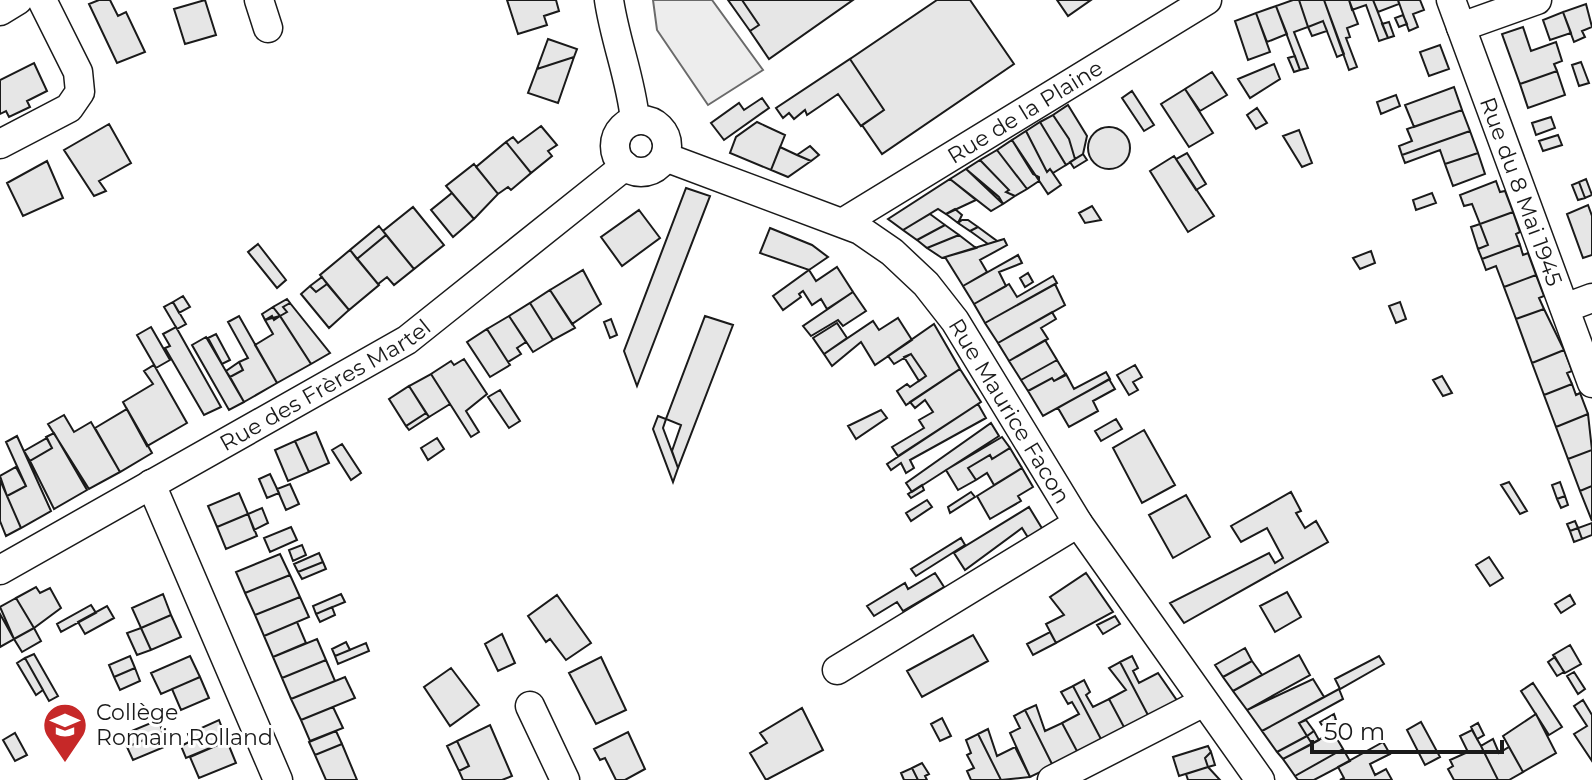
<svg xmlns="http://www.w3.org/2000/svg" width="1592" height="780" font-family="Montserrat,sans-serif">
	<rect width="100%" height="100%" fill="#fff"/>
	<path fill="#ededed" stroke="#6a6a6a" stroke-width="2" d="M 653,0 L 712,0 L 763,70 L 708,105 L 657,30 Z"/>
	<path fill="#e6e6e6" stroke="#1a1a1a" stroke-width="2" d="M 99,0 L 110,0 L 118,16 L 126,12 L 145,52 L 117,63 L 89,4 Z
		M 205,0 L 216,35 L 185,44 L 174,9 Z
		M 507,0 L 556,0 L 559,11 L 544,16 L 547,25 L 518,34 Z
		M 728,0 L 742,0 L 759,25 L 750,31 Z
		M 742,0 L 853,0 L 769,59 L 750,31 L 759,25 Z
		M 937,0 L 970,0 L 1014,64 L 882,154 L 862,125 L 884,110 L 850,59 Z
		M 1057,0 L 1091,0 L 1068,16 Z
		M 1293,0 L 1299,0 L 1308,27 L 1294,32 L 1308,68 L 1300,70 L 1276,6 Z
		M 1299,0 L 1324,0 L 1344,54 L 1337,57 L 1323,21 L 1308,27 Z
		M 1324,0 L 1349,0 L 1358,24 L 1347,28 L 1350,37 L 1346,38 L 1357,67 L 1349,70 Z
		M 1349,0 L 1373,0 L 1388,38 L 1379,41 L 1366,5 L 1352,10 Z
		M 1373,0 L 1398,0 L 1399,4 L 1378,12 Z
		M 1398,0 L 1420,0 L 1424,10 L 1413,14 L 1418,27 L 1409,31 Z
		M 1586,4 L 1592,27 L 1582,31 L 1585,37 L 1574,42 L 1563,12 Z
		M 1276,6 L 1287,34 L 1267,42 L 1256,13 Z
		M 1563,12 L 1571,33 L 1550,40 L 1543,20 Z
		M 1256,13 L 1270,52 L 1248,60 L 1235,21 Z
		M 1403,15 L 1407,24 L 1399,27 L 1395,18 Z
		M 1323,21 L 1327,31 L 1312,36 L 1308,27 Z
		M 1389,22 L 1394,36 L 1388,38 L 1382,24 Z
		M 1523,27 L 1531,51 L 1556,42 L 1562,61 L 1554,64 L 1557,71 L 1520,84 L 1502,34 Z
		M 548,39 L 577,49 L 574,57 L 537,69 Z
		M 1440,45 L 1449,69 L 1429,76 L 1420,52 Z
		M 1295,56 L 1300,70 L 1294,72 L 1288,58 Z
		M 574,57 L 558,103 L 528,93 L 537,69 Z
		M 850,59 L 884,110 L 861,126 L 838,94 L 807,115 L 805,110 L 794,119 L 789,113 L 783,118 L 776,108 Z
		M 1581,62 L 1589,83 L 1579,86 L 1572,65 Z
		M 34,63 L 47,91 L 27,101 L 30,107 L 9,117 L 6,111 L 0,114 L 0,80 Z
		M 1274,64 L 1280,79 L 1250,98 L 1238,79 Z
		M 1557,71 L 1565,95 L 1528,108 L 1520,84 Z
		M 1212,72 L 1227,95 L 1200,111 L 1185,89 Z
		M 1454,87 L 1462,110 L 1414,127 L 1405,105 Z
		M 1185,89 L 1213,133 L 1189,147 L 1161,104 Z
		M 1132,91 L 1154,125 L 1144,131 L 1122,98 Z
		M 1396,95 L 1400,106 L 1381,114 L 1377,102 Z
		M 762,98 L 769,108 L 724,140 L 711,123 L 739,103 L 744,110 Z
		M 1068,105 L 1087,136 L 1083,154 L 1075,159 L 1069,139 L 1053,115 Z
		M 1257,108 L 1267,123 L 1256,129 L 1247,115 Z
		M 1462,110 L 1470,131 L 1402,155 L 1399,146 L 1412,141 L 1407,129 Z
		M 1053,115 L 1069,139 L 1075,159 L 1066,165 L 1040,122 Z
		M 1551,117 L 1555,128 L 1536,135 L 1532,123 Z
		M 757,122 L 785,135 L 771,170 L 730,153 L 736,137 Z
		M 1040,122 L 1066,165 L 1053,173 L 1050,169 L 1047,172 L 1026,131 Z
		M 109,124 L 131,163 L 99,181 L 106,191 L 94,196 L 64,150 Z
		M 541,126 L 557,145 L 548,151 L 552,156 L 531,173 L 506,142 L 513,137 L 518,143 Z
		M1088 148a21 21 0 1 1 42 0a21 21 0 1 1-42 0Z
		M 1299,130 L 1312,163 L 1302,167 L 1283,136 Z
		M 1026,131 L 1047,172 L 1050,169 L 1061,185 L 1048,194 L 1012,140 Z
		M 1470,131 L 1478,153 L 1445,164 L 1440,150 L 1405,163 L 1402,155 Z
		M 1558,135 L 1562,145 L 1543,151 L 1539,141 Z
		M 1012,140 L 1033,174 L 1039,177 L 1039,181 L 1027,189 L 997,150 Z
		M 506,142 L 531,173 L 511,190 L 508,187 L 498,194 L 476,167 Z
		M 810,146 L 819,155 L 811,161 L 797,155 Z
		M 780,147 L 797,155 L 811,161 L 788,177 L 771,170 Z
		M 997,150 L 1027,189 L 1015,196 L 1006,192 L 1009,190 L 980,160 Z
		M 1187,153 L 1206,184 L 1196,190 L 1176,159 Z
		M 1478,153 L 1485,174 L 1453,186 L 1445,164 Z
		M 1083,154 L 1087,160 L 1074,168 L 1070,162 Z
		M 1174,156 L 1214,216 L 1188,232 L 1150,171 Z
		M 980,160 L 1009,190 L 1006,192 L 1015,196 L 1003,204 L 966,169 Z
		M 47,161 L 63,198 L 23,216 L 7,183 Z
		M 474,164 L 498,194 L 474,219 L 446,186 Z
		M 966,169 L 999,197 L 1003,204 L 991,211 L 950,179 Z
		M 950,179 L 976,200 L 946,214 L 938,209 L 903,230 L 888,219 Z
		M 1586,179 L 1592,195 L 1585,198 L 1579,182 Z
		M 1496,181 L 1500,192 L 1505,191 L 1513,212 L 1480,224 L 1472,204 L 1464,206 L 1460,195 Z
		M 1579,182 L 1585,198 L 1578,200 L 1572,185 Z
		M 686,188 L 710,196 L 637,386 L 624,351 Z
		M 452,193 L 474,219 L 453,237 L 431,210 Z
		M 1432,193 L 1436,203 L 1416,210 L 1413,200 Z
		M 1588,205 L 1592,216 L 1592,255 L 1583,258 L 1567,214 Z
		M 1092,206 L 1101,220 L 1085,223 L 1079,213 Z
		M 413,207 L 444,245 L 414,269 L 383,231 Z
		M 955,209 L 962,215 L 958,223 L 946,214 Z
		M 639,210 L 660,238 L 622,266 L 601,237 Z
		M 1513,212 L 1520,232 L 1516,234 L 1520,245 L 1482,259 L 1478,249 L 1488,245 L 1480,224 Z
		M 930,214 L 945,225 L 917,240 L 903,230 Z
		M 962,220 L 968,220 L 978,227 L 970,231 L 958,223 Z
		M 1480,224 L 1488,245 L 1478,249 L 1471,227 Z
		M 945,225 L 959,235 L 927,248 L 917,240 Z
		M 379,226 L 386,235 L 357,259 L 350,250 Z
		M 978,227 L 997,241 L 988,244 L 970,231 Z
		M 770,228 L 812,245 L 828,257 L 809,270 L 760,253 Z
		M 386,235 L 414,269 L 394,285 L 387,277 L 378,284 L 357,259 Z
		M 959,235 L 976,248 L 942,258 L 927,248 Z
		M 1004,239 L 1007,245 L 980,260 L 987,272 L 963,286 L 945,257 Z
		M 258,244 L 286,280 L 277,288 L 248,252 Z
		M 1520,245 L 1523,255 L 1528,253 L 1536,275 L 1504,287 L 1496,266 L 1486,270 L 1482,259 Z
		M 350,250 L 379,285 L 349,310 L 320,275 Z
		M 1371,251 L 1375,263 L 1360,269 L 1353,258 Z
		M 1018,255 L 1022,263 L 999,272 L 1006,286 L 974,304 L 963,286 Z
		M 837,267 L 853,292 L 827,309 L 821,299 L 812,305 L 803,291 L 799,294 L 801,297 L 783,310 L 773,296 L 809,270 L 816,281 Z
		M 583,270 L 601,304 L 572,324 L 550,290 Z
		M 1028,273 L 1033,282 L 1025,287 L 1020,278 Z
		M 1536,275 L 1544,296 L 1539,298 L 1544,309 L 1516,319 L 1504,287 Z
		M 1053,276 L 1057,283 L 985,323 L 974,304 L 1009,284 L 1017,297 Z
		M 322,277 L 327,284 L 316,292 L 310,286 Z
		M 327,284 L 349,310 L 329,328 L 301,294 L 310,286 L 316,292 Z
		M 1055,284 L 1065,305 L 998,343 L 985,323 Z
		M 550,290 L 575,328 L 553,340 L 530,303 Z
		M 853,292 L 866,311 L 843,326 L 838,320 L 811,336 L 803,326 Z
		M 183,296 L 190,307 L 179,313 L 173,302 Z
		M 287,299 L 290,303 L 283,307 L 287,312 L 280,316 L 273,307 Z
		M 173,302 L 186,324 L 177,329 L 164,307 Z
		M 1400,302 L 1406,319 L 1396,323 L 1389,306 Z
		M 290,303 L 330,353 L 311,364 L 280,316 L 287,312 L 283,307 Z
		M 530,303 L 553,340 L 533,352 L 509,316 Z
		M 273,307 L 280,316 L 265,320 L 262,314 Z
		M 1544,309 L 1564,350 L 1532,363 L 1516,319 Z
		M 1052,312 L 1056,319 L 1041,328 L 1048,339 L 1009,361 L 998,343 Z
		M 239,316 L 277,383 L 244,402 L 230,377 L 243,370 L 239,362 L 248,358 L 228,322 Z
		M 272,316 L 274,320 L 280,316 L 311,364 L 277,383 L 255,345 L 273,334 L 265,320 Z
		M 509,316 L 526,342 L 517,348 L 521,354 L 508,362 L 487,329 Z
		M 705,316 L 733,325 L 678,468 L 672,451 L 681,425 L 666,419 Z
		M 898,318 L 912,340 L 875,365 L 861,342 L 832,366 L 824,354 L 873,321 L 879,330 Z
		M 611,319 L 617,335 L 610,338 L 604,322 Z
		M 837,323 L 847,338 L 824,354 L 813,338 Z
		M 934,324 L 960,369 L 906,405 L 897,391 L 907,384 L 910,387 L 926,376 L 911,354 L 894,364 L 888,356 Z
		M 151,327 L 170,360 L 156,368 L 137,335 Z
		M 176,327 L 221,407 L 204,415 L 165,348 L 170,346 L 163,334 Z
		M 487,329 L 510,365 L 490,377 L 467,342 Z
		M 216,334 L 230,360 L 222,364 L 208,338 Z
		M 206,337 L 244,402 L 229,410 L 192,345 Z
		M 1045,340 L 1057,360 L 1021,380 L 1009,361 Z
		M 1564,350 L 1572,371 L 1567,373 L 1572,384 L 1544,395 L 1532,363 Z
		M 911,354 L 926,376 L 919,381 L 904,357 Z
		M 464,359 L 487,394 L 466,411 L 479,432 L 471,437 L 431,374 L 451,361 L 454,365 Z
		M 1057,360 L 1066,375 L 1054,381 L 1052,378 L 1028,391 L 1021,380 Z
		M 239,362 L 243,370 L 230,377 L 226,371 Z
		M 154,365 L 187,423 L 147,446 L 123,402 L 153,384 L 144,371 Z
		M 1135,365 L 1142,377 L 1133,382 L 1138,390 L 1129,395 L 1117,375 Z
		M 960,369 L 981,402 L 898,456 L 892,447 L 924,428 L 919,420 L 933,412 L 925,400 L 915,408 L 910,402 Z
		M 1106,372 L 1110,379 L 1043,416 L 1028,391 L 1052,378 L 1054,381 L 1066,374 L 1074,389 Z
		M 431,374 L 450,404 L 429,417 L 409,386 Z
		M 1442,376 L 1452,393 L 1443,396 L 1433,380 Z
		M 1109,379 L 1115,389 L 1093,401 L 1098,411 L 1069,427 L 1058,408 Z
		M 1572,384 L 1576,395 L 1580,393 L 1588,414 L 1556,427 L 1544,395 Z
		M 409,386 L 426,413 L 406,426 L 389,399 Z
		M 500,390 L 520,421 L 509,428 L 488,397 Z
		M 978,404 L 986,418 L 910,460 L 914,468 L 906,473 L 901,463 L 891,470 L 887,464 Z
		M 127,409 L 152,453 L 120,472 L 95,428 Z
		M 881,410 L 887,418 L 856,439 L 848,426 Z
		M 426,413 L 429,417 L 409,430 L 406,426 Z
		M 1588,414 L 1592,450 L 1568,459 L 1556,427 Z
		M 64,415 L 74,432 L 91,422 L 120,472 L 89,489 L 48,424 Z
		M 658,416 L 666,419 L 663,428 L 678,468 L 673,482 L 653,429 Z
		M 1116,419 L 1122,429 L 1101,441 L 1095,431 Z
		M 991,423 L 999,436 L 912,492 L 906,483 Z
		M 1144,430 L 1175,485 L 1142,503 L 1113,448 Z
		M 316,432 L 329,463 L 309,472 L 295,441 Z
		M 54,433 L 87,490 L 54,509 L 30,461 L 52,448 L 46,437 Z
		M 17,436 L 51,511 L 21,528 L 7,496 L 26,486 L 6,442 Z
		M 1002,437 L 1010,448 L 992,459 L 990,455 L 968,468 L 976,480 L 958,490 L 946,470 Z
		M 47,438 L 52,448 L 30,461 L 24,451 Z
		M 437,438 L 444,449 L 428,460 L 421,448 Z
		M 295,441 L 309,472 L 288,481 L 275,450 Z
		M 342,444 L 361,473 L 351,480 L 332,450 Z
		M 1010,448 L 1022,468 L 994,485 L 987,473 L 976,480 L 968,468 L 990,455 L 992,459 Z
		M 1592,450 L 1592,486 L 1580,491 L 1568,459 Z
		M 16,467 L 26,486 L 7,496 L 0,476 Z
		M 1022,468 L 1033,487 L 1018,496 L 1021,501 L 990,519 L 977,496 Z
		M 270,474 L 279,493 L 267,498 L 259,479 Z
		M 0,480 L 21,528 L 6,536 L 0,521 Z
		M 1509,482 L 1527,511 L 1520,514 L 1501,485 Z
		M 1560,482 L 1565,496 L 1557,499 L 1552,485 Z
		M 290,484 L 299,504 L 286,510 L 277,489 Z
		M 922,485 L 924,490 L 911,498 L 908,494 Z
		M 1592,486 L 1592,521 L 1580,491 Z
		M 971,492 L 975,497 L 950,513 L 948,507 Z
		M 1291,492 L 1301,511 L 1296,513 L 1305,528 L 1316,521 L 1328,542 L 1184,623 L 1170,603 L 1269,553 L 1275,563 L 1283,558 L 1267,528 L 1241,542 L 1231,526 Z
		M 239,493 L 248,514 L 217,527 L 208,506 Z
		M 1186,495 L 1210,537 L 1173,558 L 1149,515 Z
		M 1565,496 L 1568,505 L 1561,508 L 1557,499 Z
		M 927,500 L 932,507 L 911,521 L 906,513 Z
		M 1029,507 L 1043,530 L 1029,539 L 1022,528 L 965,570 L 954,553 Z
		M 262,508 L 268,523 L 254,530 L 248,514 Z
		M 248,514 L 257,536 L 226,549 L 217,527 Z
		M 1575,521 L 1578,528 L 1570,531 L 1567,524 Z
		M 1592,523 L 1592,535 L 1582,539 L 1578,528 Z
		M 291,527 L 297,540 L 270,552 L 264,538 Z
		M 1578,528 L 1582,539 L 1574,542 L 1570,531 Z
		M 961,538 L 965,545 L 916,576 L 911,569 Z
		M 302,545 L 306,555 L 293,561 L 289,550 Z
		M 319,553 L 323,562 L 298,572 L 294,564 Z
		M 280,554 L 290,575 L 245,593 L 236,572 Z
		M 1489,557 L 1503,578 L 1490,586 L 1476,565 Z
		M 323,562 L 326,569 L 302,579 L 298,572 Z
		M 935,573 L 944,587 L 903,611 L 897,602 L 874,616 L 867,606 L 905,583 L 908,589 Z
		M 1086,573 L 1113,612 L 1056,643 L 1046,624 L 1064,615 L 1050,597 Z
		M 290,575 L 300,597 L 255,615 L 245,593 Z
		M 36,587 L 40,593 L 50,588 L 61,608 L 34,628 L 16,598 Z
		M 1287,592 L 1301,617 L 1275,632 L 1260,606 Z
		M 163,594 L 171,615 L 141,628 L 132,608 Z
		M 341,594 L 345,602 L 316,614 L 313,606 Z
		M 557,595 L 591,643 L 566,660 L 550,639 L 546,642 L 528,616 Z
		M 1570,595 L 1575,604 L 1561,613 L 1555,604 Z
		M 300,597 L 309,617 L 264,636 L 255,615 Z
		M 16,598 L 34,628 L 14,639 L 0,607 Z
		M 91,605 L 96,613 L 61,632 L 57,624 Z
		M 107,606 L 114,618 L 85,634 L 78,622 Z
		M 332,607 L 335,615 L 320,622 L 316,614 Z
		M 0,614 L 14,639 L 0,647 Z
		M 171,615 L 181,637 L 151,650 L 141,628 Z
		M 1115,616 L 1120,624 L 1103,634 L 1097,625 Z
		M 297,622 L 306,643 L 273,657 L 264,636 Z
		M 34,628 L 41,641 L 22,652 L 14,639 Z
		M 141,628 L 151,650 L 137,655 L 127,633 Z
		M 1050,632 L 1056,643 L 1033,655 L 1027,644 Z
		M 502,634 L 515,663 L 498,671 L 485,644 Z
		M 973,635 L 988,661 L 922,697 L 907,671 Z
		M 317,639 L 326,660 L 282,678 L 273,657 Z
		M 346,642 L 350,650 L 335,656 L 332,649 Z
		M 366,643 L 369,651 L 338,664 L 335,656 Z
		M 1570,645 L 1581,664 L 1565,673 L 1553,655 Z
		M 1245,648 L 1252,661 L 1223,677 L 1215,665 Z
		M 34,654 L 58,696 L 49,701 L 25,658 Z
		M 1299,655 L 1310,675 L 1247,710 L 1233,691 Z
		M 130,656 L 135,668 L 114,677 L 109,665 Z
		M 190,656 L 200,677 L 161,694 L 151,673 Z
		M 1132,656 L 1138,668 L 1133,671 L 1139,683 L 1158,673 L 1178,702 L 1149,717 L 1120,662 Z
		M 1379,656 L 1384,664 L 1340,689 L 1335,679 Z
		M 601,657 L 626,710 L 596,724 L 569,673 Z
		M 1555,657 L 1564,672 L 1557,676 L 1548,662 Z
		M 25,658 L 43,690 L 36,695 L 17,663 Z
		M 326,660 L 335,681 L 291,699 L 282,678 Z
		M 1252,661 L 1262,675 L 1233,691 L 1223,677 Z
		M 1120,662 L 1149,717 L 1125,729 L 1109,699 L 1126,690 L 1109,668 Z
		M 135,668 L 140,681 L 120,690 L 114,677 Z
		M 451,668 L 479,705 L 450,726 L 424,687 Z
		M 1574,672 L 1585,689 L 1578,694 L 1567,676 Z
		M 200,677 L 209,698 L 181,710 L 172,689 Z
		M 345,677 L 355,698 L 301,720 L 291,699 Z
		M 1313,679 L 1324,697 L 1262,731 L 1247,710 Z
		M 1084,680 L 1090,692 L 1086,695 L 1093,707 L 1109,699 L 1125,729 L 1102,741 L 1073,686 Z
		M 1533,683 L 1562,727 L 1549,735 L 1521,691 Z
		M 1073,686 L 1102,741 L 1078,753 L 1062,723 L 1079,714 L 1072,702 L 1068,704 L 1061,692 Z
		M 1339,689 L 1343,699 L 1299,723 L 1307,736 L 1277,752 L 1262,731 Z
		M 1583,700 L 1592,715 L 1592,761 L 1574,734 L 1587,726 L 1574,706 Z
		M 1036,705 L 1045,731 L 1062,723 L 1078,753 L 1053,766 L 1025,710 Z
		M 333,707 L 343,728 L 310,741 L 301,720 Z
		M 802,708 L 823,750 L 766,780 L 750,753 L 767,743 L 760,733 Z
		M 1025,710 L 1053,766 L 1030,777 L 1010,733 L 1020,728 L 1014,716 Z
		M 1334,714 L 1336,720 L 1323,727 L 1320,722 Z
		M 1536,714 L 1556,753 L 1523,772 L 1503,736 Z
		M 942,718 L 951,736 L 940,741 L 931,724 Z
		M 158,720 L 163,732 L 127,747 L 122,735 Z
		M 219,720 L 227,741 L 186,758 L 181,746 L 191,741 L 188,734 Z
		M 1306,720 L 1314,731 L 1307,736 L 1299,723 Z
		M 1421,722 L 1440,757 L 1425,765 L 1407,730 Z
		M 1478,723 L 1484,735 L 1477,739 L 1471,727 Z
		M 490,725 L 512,776 L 502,780 L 463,780 L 459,771 L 469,766 L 457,741 Z
		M 988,729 L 997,756 L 1015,747 L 1030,777 L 1001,780 L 978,734 Z
		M 1472,730 L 1481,746 L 1498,780 L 1454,780 L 1448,769 L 1453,766 L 1450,760 L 1468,752 L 1460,736 Z
		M 336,731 L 342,744 L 315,755 L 309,742 Z
		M 1314,731 L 1319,740 L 1312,744 L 1307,736 Z
		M 163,732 L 169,745 L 133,760 L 127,747 Z
		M 628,732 L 645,769 L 625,780 L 616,780 L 605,758 L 600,760 L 594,749 Z
		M 1333,732 L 1343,749 L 1295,776 L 1283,759 Z
		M 15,733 L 27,755 L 15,761 L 3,740 Z
		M 978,734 L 1001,780 L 971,780 L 967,771 L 974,768 L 967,755 L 971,753 L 966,740 Z
		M 1307,736 L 1312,744 L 1283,759 L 1277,752 Z
		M 1493,739 L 1499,753 L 1509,747 L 1523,772 L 1509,780 L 1498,780 L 1481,746 Z
		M 227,741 L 236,763 L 199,778 L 190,757 Z
		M 457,741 L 469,766 L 459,771 L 447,746 Z
		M 1383,742 L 1390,754 L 1370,764 L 1375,775 L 1386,769 L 1392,780 L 1340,780 L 1344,778 L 1338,767 Z
		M 342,744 L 357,780 L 326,780 L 315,755 Z
		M 1208,746 L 1211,752 L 1205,758 L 1208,767 L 1179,776 L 1173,757 Z
		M 1343,749 L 1350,761 L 1314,780 L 1298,780 L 1295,776 Z
		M 1211,752 L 1215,765 L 1208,767 L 1205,758 Z
		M 922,763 L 929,774 L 925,776 L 927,780 L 918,780 L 912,768 Z
		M 1208,767 L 1220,780 L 1188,780 L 1186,774 Z
		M 912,768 L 918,780 L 904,780 L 901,773 Z"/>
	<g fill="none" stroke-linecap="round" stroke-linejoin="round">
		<g stroke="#1a1a1a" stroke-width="31">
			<g id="minor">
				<path d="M 259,0 L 268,28"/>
				<path d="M 609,0 C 615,41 631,79 635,120"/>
				<path id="s1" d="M 1451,0 L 1592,383"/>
				<path d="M 0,11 L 18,0"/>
				<path d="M 1461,27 L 1537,0"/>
				<circle cx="641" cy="146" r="26"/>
				<path d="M 0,144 L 69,108 L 80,92 L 78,72 L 42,0"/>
				<path id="s2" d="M 665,157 L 860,230 L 892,252 L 926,284 L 955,321 L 1078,523 L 1260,780"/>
				<path id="s3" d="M 844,222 L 1207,0"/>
				<path d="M 1565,308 L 1592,298"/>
				<path d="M 151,484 L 278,780"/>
				<path id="s4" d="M 0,570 L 407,340 L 625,166"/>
				<path d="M 837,670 L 1078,523"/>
				<path d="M 530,706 L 565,780"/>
				<path d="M 1052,780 L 1204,702"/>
			</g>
		</g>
		<use href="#minor" stroke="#fff" stroke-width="28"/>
	</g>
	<defs>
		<g id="school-pin" transform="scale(2.3)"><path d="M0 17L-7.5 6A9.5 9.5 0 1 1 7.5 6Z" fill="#c62828" stroke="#fff"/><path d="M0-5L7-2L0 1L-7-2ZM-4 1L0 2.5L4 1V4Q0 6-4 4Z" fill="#fff"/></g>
	</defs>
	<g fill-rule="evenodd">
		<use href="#school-pin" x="65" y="725"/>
	</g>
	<g text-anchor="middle" stroke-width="6" stroke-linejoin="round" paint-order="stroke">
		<g font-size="22" fill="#1a1a1a" stroke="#fff">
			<text dy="8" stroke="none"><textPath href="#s3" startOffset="212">Rue de la Plaine</textPath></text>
			<text dy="8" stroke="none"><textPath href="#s1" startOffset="204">Rue du 8 Mai 1945</textPath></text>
			<text dy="8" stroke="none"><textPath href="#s4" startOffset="374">Rue des Frères Martel</textPath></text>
			<text dy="8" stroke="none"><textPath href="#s2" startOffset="446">Rue Maurice Facon</textPath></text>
		</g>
		<g font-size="22" fill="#1a1a1a" stroke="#fff" text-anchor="start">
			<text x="96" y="720">Collège<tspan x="96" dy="25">Romain Rolland</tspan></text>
		</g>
	</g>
	<path d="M1312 740v12h190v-12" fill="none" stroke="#1a1a1a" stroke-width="4"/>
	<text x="1324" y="740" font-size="24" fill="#1a1a1a" stroke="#ffffff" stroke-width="6" paint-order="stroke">50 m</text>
</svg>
